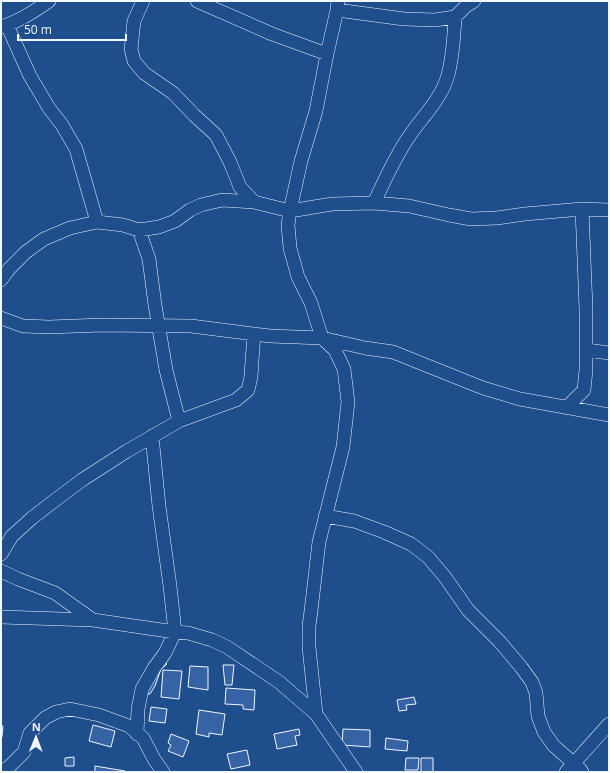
<svg xmlns="http://www.w3.org/2000/svg" width="610" height="773" font-family="'Open Sans',sans-serif">
	<rect width="100%" height="100%" fill="#1f4e8c"/>
	<path fill="#3563a3" stroke="#f2f6ff" d="M 161,660 L 167,664 L 161,669 L 155,686 L 150,694 L 145,694 Z
		M 223,665 L 234,665 L 232,685 L 225,685 Z
		M 190,666 L 208,667 L 208,690 L 188,687 Z
		M 163,670 L 182,671 L 179,699 L 161,697 Z
		M 226,688 L 255,690 L 254,710 L 243,709 L 243,705 L 225,704 Z
		M 414,697 L 416,704 L 406,705 L 407,710 L 399,711 L 397,700 Z
		M 151,707 L 167,709 L 165,723 L 149,721 Z
		M 199,710 L 225,714 L 222,735 L 209,733 L 209,737 L 196,734 Z
		M 93,725 L 115,731 L 111,747 L 89,741 Z
		M 1,726 L 3,726 L 2,737 L 1,737 Z
		M 299,729 L 300,735 L 295,736 L 297,745 L 277,749 L 274,734 Z
		M 343,729 L 370,730 L 370,747 L 342,745 Z
		M 171,734 L 189,741 L 183,757 L 168,751 L 171,745 L 168,743 Z
		M 386,738 L 408,741 L 407,751 L 385,749 Z
		M 247,750 L 250,765 L 231,769 L 227,754 Z
		M 74,757 L 74,766 L 65,766 L 65,758 Z
		M 406,758 L 419,758 L 418,770 L 405,770 Z
		M 421,758 L 433,758 L 433,772 L 421,772 Z
		M 95,766 L 125,771 L 125,772 L 95,772 Z"/>
	<g fill="none" stroke-linecap="round" stroke-linejoin="round">
		<g stroke="#f2f6ff" stroke-width="14">
			<path id="street" d="M 143,1 L 134,21 L 131,49 L 134,61 L 144,73 L 173,93 L 194,115 L 216,135 L 230,162 L 240,187 L 254,202 L 290,211 L 332,204 L 374,203 L 409,206 L 449,215 L 471,219 L 497,218 L 525,214 L 582,209 L 609,210
				M 197,1 L 272,34 L 327,54
				M 337,10 L 404,19 L 435,20 L 455,17 L 466,6 L 474,1
				M 7,25 L 30,76 L 49,108 L 62,125 L 76,149 L 97,222
				M 1,27 C 18,22 35,11 49,1
				M 374,203 C 384,181 396,155 410,135 C 423,116 442,98 448,75 C 453,56 454,37 455,17
				M 139,230 L 149,259 L 155,305 L 166,370 L 179,421
				M 1,280 L 9,269 L 26,252 L 44,239 L 70,228 L 97,222 L 123,225 L 139,230 L 159,227 L 175,221 L 190,210 L 201,205 L 222,200 L 254,202
				M 1,318 L 23,326 L 49,327 L 102,325 L 191,326 L 270,336 L 322,338 L 365,348 L 393,352 L 483,388 L 520,399 L 609,415
				M 587,350 L 609,353
				M 567,407 L 584,390 L 586,370 L 586,309 L 582,209
				M 325,516 L 354,521 L 384,532 L 411,544 L 428,557 L 445,577 L 468,610 L 500,642 L 521,667 L 532,682 L 536,693 L 538,716 L 544,732 L 554,746 L 580,769 L 582,772
				M 1,554 L 12,536 L 32,518 L 54,501 L 82,480 L 127,451 L 179,421 L 236,400 L 248,390 L 251,377 L 252,361 L 254,334
				M 1,571 L 18,579 L 55,593 L 93,620
				M 1,617 L 93,620 L 175,632 L 188,633 L 212,640 L 227,647 L 279,682 L 316,714 L 356,772
				M 316,714 L 309,647 L 309,626 L 311,611 L 319,542 L 343,447 L 348,402 L 344,369 L 335,350 L 322,338 L 311,303 L 298,277 L 290,248 L 288,225 L 290,211 L 301,161 L 316,111 L 327,54 L 337,10 L 338,1
				M 137,734 L 138,709 L 142,689 L 154,668 L 165,653 L 175,632 L 170,586 L 159,506 L 152,436
				M 1,772 L 9,767 L 24,752 L 30,733 L 45,718 L 56,712 L 70,709 L 99,715 L 129,726 L 143,738 L 154,759 L 163,772
				M 566,772 L 609,724"/>
		</g>
		<use href="#street" stroke="#1f4e8c" stroke-width="13"/>
	</g>
	<rect width="610" height="773" fill="none" stroke="#f2f6ff" stroke-width="4"/>
	<g transform="translate(36 737) rotate(1)" stroke="#1f4e8c" stroke-width="3" paint-order="stroke">
	<path d="M0-3L7 15L0 10L-7 15Z" fill="#f2f6ff"/>
	<text y="-6" font-size="11" font-weight="bold" text-anchor="middle" fill="#f2f6ff">N</text>
	</g>
	<path d="M18 34v6h108v-6" fill="none" stroke="#f2f6ff" stroke-width="2"/>
	<text x="24" y="34" font-size="12" fill="#f2f6ff" stroke="#1f4e8c" stroke-width="3" paint-order="stroke">50 m</text>
</svg>
